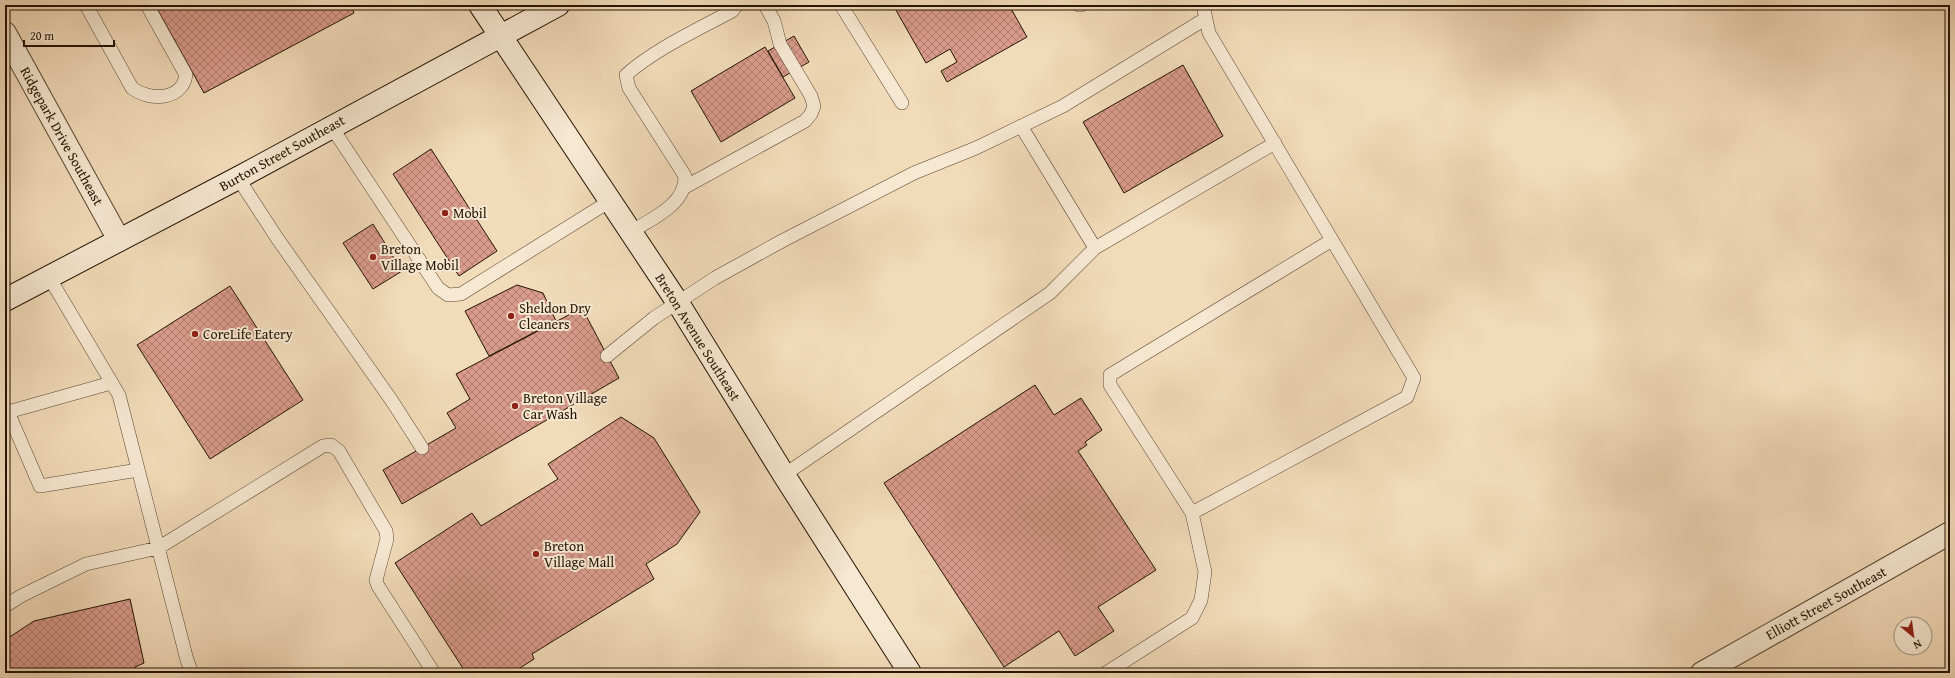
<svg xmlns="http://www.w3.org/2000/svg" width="1955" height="678" font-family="'Gentium Book Plus',serif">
	<defs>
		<pattern id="building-cross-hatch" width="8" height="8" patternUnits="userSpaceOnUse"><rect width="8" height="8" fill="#d99b8c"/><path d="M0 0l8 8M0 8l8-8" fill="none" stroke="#b07d70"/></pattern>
	</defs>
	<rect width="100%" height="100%" fill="#f2dbb9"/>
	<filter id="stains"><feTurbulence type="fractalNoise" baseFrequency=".005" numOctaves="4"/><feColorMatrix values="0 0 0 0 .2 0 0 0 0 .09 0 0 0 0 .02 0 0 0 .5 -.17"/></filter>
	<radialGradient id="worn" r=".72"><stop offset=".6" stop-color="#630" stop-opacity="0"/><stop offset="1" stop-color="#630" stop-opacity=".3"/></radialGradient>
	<path fill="url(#building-cross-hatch)" stroke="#231301" d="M 155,5 L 351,5 L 354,13 L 204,93 Z
		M 893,5 L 1009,5 L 1027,37 L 947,82 L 941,71 L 957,62 L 950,49 L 926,63 Z
		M 794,36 L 809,62 L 783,77 L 768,51 Z
		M 765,47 L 795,98 L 721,142 L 691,91 Z
		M 1183,65 L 1223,136 L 1124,193 L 1083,122 Z
		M 431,149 L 497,251 L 459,276 L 393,174 Z
		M 373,224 L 402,271 L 373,289 L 343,243 Z
		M 517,285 L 543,293 L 556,321 L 489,356 L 465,311 Z
		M 230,286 L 303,400 L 210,459 L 137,345 Z
		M 582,308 L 619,378 L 402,504 L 383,470 L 456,428 L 447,413 L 470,399 L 456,374 Z
		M 1035,385 L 1054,415 L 1081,398 L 1102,430 L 1085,442 L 1087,445 L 1078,451 L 1156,570 L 1098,607 L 1114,631 L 1075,656 L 1059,631 L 1004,667 L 884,483 Z
		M 621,417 L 654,438 L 700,512 L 677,544 L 646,564 L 654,579 L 532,654 L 534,659 L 512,673 L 466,673 L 395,563 L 472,513 L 481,526 L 558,479 L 548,464 Z
		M 130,599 L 144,663 L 135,667 L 137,673 L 5,673 L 5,640 L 34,621 Z"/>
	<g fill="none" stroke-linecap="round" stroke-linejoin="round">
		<g stroke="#57452f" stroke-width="14">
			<path id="service" d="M 86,5 L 132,88 C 149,101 182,101 186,75 L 147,5
				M 841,5 L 902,103
				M 1079,5 L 1081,5
				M 331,126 L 438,288 L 448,295 L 461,294 L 610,201
				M 1021,126 L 1095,248
				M 238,178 L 277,238 L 392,401 L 422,448
				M 685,187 L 805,121 L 811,114 L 814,106 L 811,96 L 780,44 L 774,21 L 765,5
				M 631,232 C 652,218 686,205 685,176 L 629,88 L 626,75 C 655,49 697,30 732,11 L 737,5
				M 49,277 L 119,395 L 187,660 L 192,673
				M 607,356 L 654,318 L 715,278 L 782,241 L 914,173 L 976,148 L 1063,106 L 1205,19
				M 111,383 L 8,412 L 40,486 L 138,470
				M 784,475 L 1050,293 L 1095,248 L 1275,143
				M 1192,513 L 1110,385 L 1110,375 L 1332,240
				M 5,606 L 21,596 L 86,564 L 158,548 L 323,446 L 331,445 L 339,451 L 386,531 L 387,539 L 376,580 L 378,586 L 434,673
				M 1106,673 L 1192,618 L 1201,600 L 1205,572 L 1192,513 L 1407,397 L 1414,378 L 1209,33 L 1203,5"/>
		</g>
		<g stroke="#57452f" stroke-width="24">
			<path id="minor" d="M 5,33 L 119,240
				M 1702,673 L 1950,533"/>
		</g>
		<g stroke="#231301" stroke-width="24">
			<path id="secondary" d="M 480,5 L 678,303 L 784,475 L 910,673
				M 5,300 L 238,178 L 558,5"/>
		</g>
		<use href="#service" stroke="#f7e8d2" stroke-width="13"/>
		<use href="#minor" stroke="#f7e8d2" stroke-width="22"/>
		<use href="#secondary" stroke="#f7e8d2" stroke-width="22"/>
	</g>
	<g fill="#8f2418" stroke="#f7e8d2" stroke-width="1.5">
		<circle cx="445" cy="213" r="4"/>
		<circle cx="373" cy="257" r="4"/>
		<circle cx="511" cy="316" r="4"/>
		<circle cx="195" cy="334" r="4"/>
		<circle cx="515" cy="406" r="4"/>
		<circle cx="536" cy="554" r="4"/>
	</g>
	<g text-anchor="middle" stroke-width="4" stroke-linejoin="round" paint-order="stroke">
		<g font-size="14" fill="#231301" stroke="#f7e8d2">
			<text transform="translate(62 136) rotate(61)" y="5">Ridgepark Drive Southeast</text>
			<text transform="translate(282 153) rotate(-29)" y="5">Burton Street Southeast</text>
			<text transform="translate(698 337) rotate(58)" y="5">Breton Avenue Southeast</text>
			<text transform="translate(1826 603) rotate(-29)" y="5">Elliott Street Southeast</text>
		</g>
		<g font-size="14" fill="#231301" stroke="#f7e8d2" text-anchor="start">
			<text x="453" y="218">Mobil</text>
			<text x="381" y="254">Breton<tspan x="381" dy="16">Village Mobil</tspan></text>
			<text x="519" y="313">Sheldon Dry<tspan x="519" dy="16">Cleaners</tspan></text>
			<text x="203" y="339">CoreLife Eatery</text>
			<text x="523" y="403">Breton Village<tspan x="523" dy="16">Car Wash</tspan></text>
			<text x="544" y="551">Breton<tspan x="544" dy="16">Village Mall</tspan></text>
		</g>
	</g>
	<rect width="1955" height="678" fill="none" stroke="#f2dbb9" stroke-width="20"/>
	<rect x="6" y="6" width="1943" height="666" fill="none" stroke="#231301" stroke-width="2"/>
	<rect x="10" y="10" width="1935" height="658" fill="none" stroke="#231301"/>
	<g transform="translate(1913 636) rotate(151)"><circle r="19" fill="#f7e8d2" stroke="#a2937e"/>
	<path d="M0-3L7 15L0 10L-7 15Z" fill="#8f2418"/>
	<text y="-6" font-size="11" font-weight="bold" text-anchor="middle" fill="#231301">N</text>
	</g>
	<path d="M24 40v6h90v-6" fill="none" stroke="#231301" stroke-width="2"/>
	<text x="30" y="40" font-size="12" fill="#231301" stroke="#f7e8d2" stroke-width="3" paint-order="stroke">20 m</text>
	<rect width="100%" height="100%" filter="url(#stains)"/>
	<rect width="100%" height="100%" fill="url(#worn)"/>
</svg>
